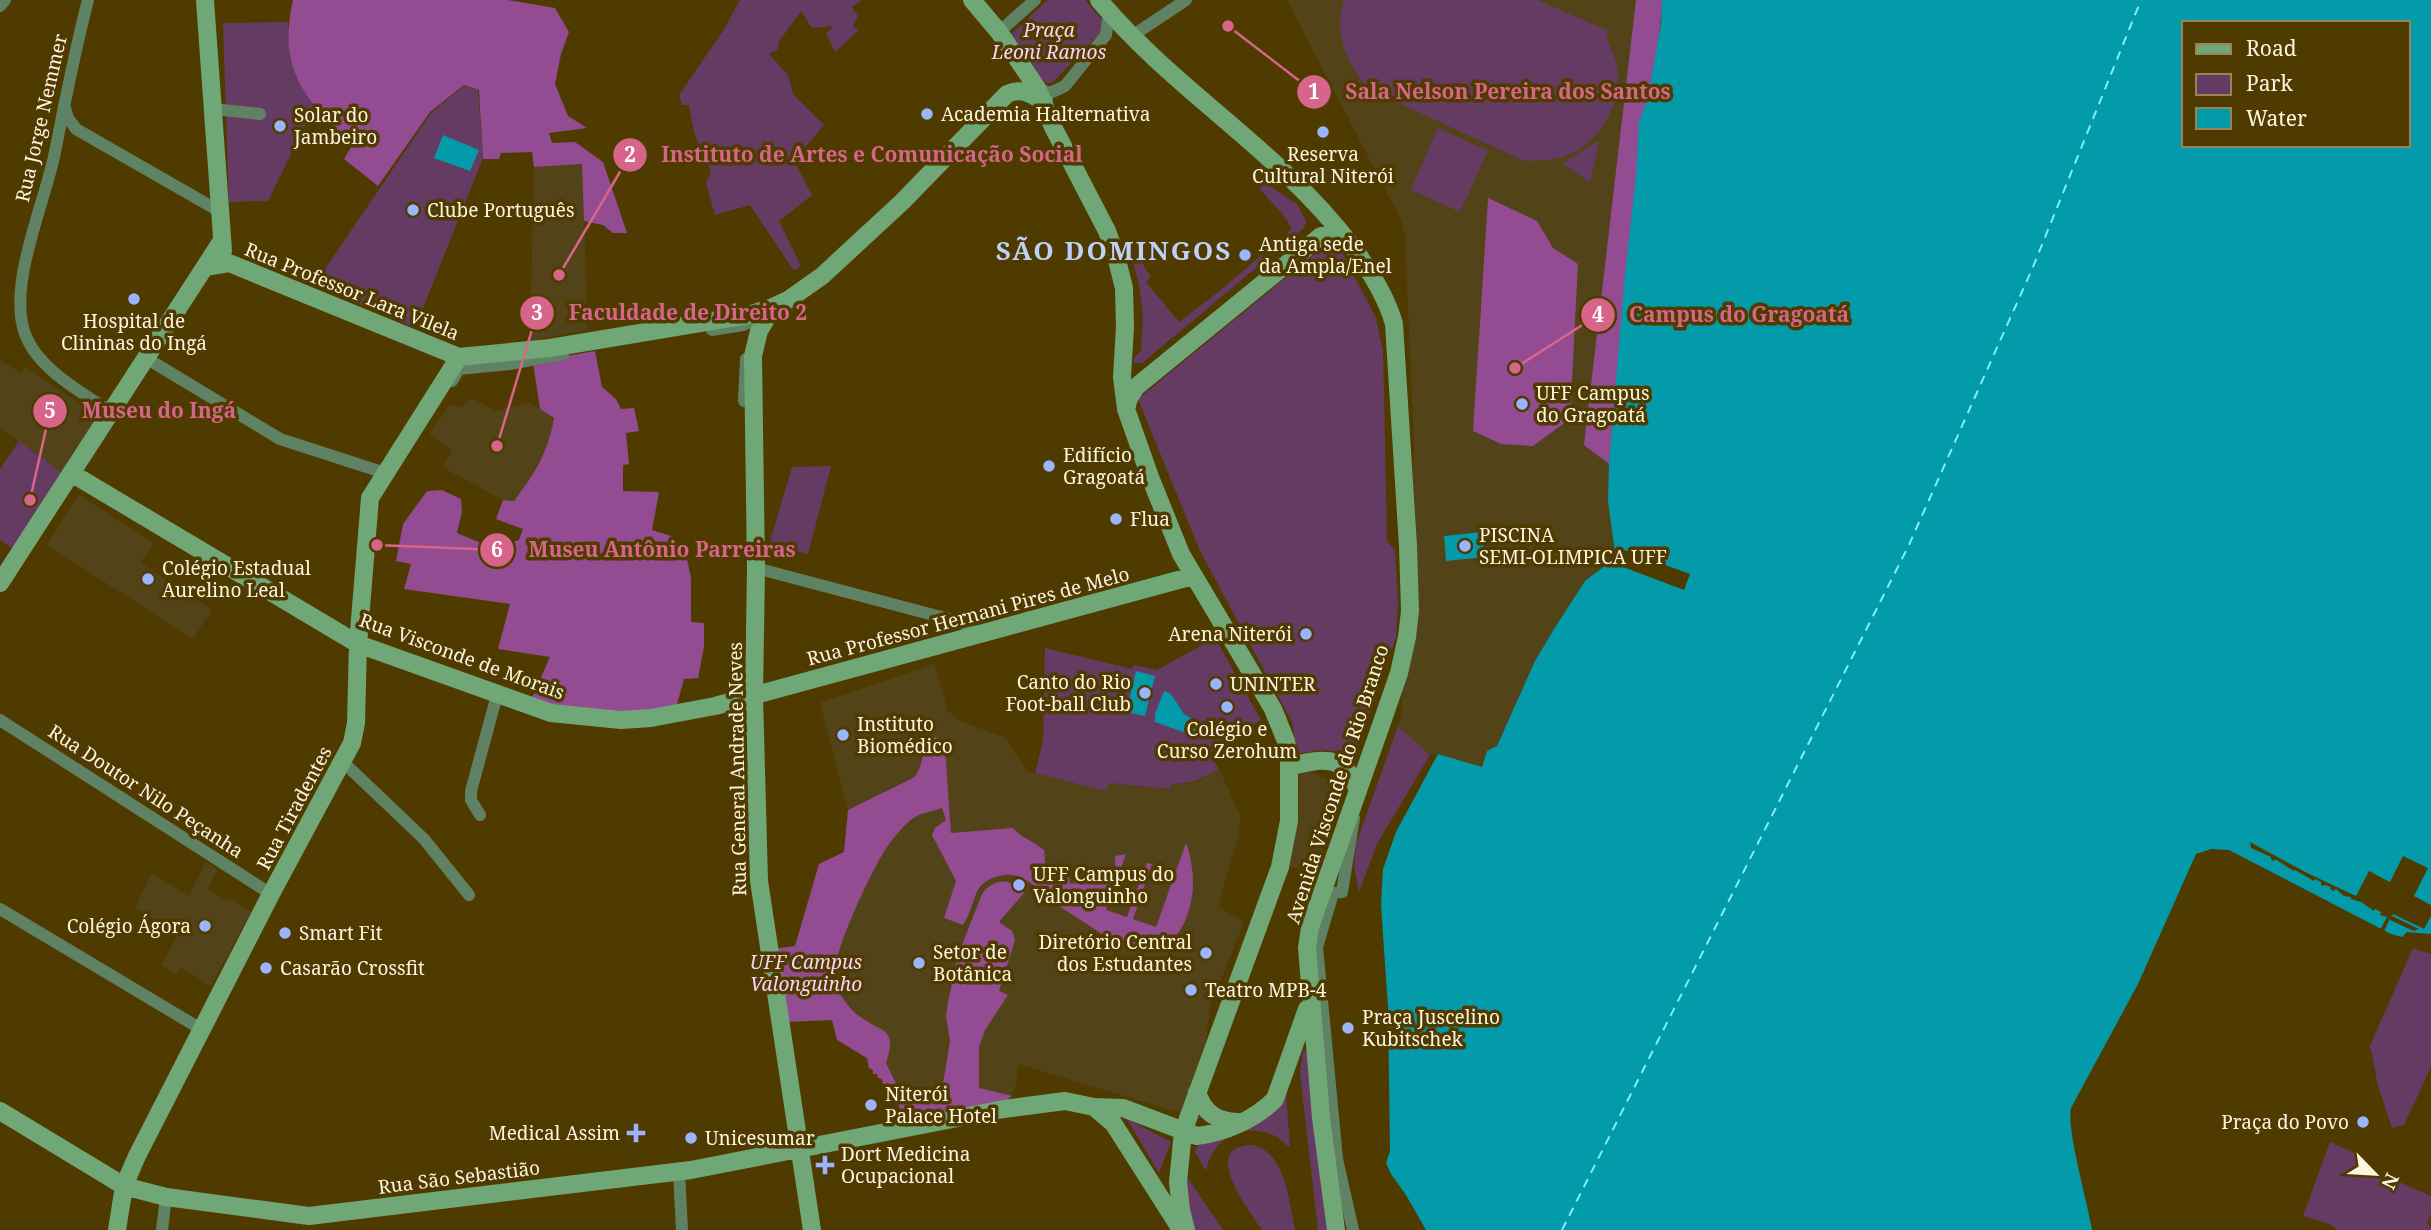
<svg xmlns="http://www.w3.org/2000/svg" width="2431" height="1230" font-family="'Noto Serif',serif">
	<rect width="100%" height="100%" fill="#4f3b00"/>
	<path fill="#534319" d="M 1287,0 L 1662,0 L 1655,54 L 1615,552 L 1504,730 L 1497,746 L 1481,767 L 1438,754 L 1430,755 L 1398,726 L 1402,711 L 1414,445 L 1405,237 L 1401,220 Z
		M 583,164 L 587,330 L 530,341 L 534,167 Z
		M 0,360 L 21,373 L 25,367 L 100,418 L 65,475 L 0,428 Z
		M 471,398 L 496,411 L 529,403 L 554,417 L 550,443 L 531,478 L 513,501 L 503,500 L 442,467 L 452,450 L 429,435 L 450,404 L 461,408 Z
		M 79,495 L 153,543 L 141,563 L 212,610 L 193,639 L 47,545 Z
		M 934,664 L 948,711 L 961,721 L 1005,738 L 1027,771 L 1106,791 L 1108,783 L 1169,789 L 1172,784 L 1187,784 L 1201,779 L 1219,769 L 1241,817 L 1238,838 L 1218,906 L 1244,922 L 1208,1011 L 1210,1016 L 1207,1027 L 1206,1050 L 1184,1114 L 1018,1064 L 1016,1083 L 1012,1096 L 1003,1103 L 902,1117 L 896,1095 L 886,1096 L 882,1079 L 878,1078 L 877,1074 L 873,1074 L 873,1070 L 869,1068 L 867,1058 L 837,1040 L 832,1020 L 786,1022 L 773,949 L 795,946 L 819,864 L 844,852 L 848,810 L 820,703 Z
		M 1307,771 L 1345,786 L 1314,874 L 1287,865 L 1298,816 L 1300,772 Z
		M 206,862 L 217,869 L 208,889 L 227,901 L 229,898 L 251,912 L 211,986 L 181,968 L 176,974 L 161,965 L 179,933 L 135,908 L 152,873 L 189,896 Z"/>
	<path fill="#653b64" d="M 740,0 L 862,0 L 852,7 L 858,16 L 853,26 L 859,30 L 835,52 L 826,33 L 834,26 L 812,28 L 801,11 L 778,43 L 778,49 L 769,54 L 788,75 L 793,94 L 824,125 L 794,161 L 812,195 L 779,221 L 801,266 L 794,271 L 750,205 L 715,215 L 706,183 L 711,173 L 694,132 L 689,105 L 682,105 L 679,95 L 723,31 Z
		M 1048,0 L 1085,0 L 1103,21 L 1103,30 L 1053,82 L 1047,84 L 1010,45 L 1009,36 Z
		M 1344,0 L 1537,0 L 1609,31 L 1606,38 C 1611,49 1618,63 1618,75 C 1620,107 1598,143 1568,155 C 1555,161 1539,160 1525,161 L 1368,89 C 1347,62 1333,34 1344,0 Z
		M 288,22 C 289,61 290,74 315,105 L 268,201 L 229,202 L 223,23 Z
		M 464,86 L 478,90 L 483,158 L 415,328 L 314,285 L 431,113 Z
		M 1438,128 L 1488,151 L 1460,212 L 1411,190 Z
		M 1599,140 L 1590,183 L 1563,163 Z
		M 1265,183 L 1297,204 L 1306,221 L 1304,228 L 1142,363 L 1134,363 L 1133,359 L 1141,351 L 1143,317 L 1139,284 L 1131,255 L 1136,254 L 1151,277 L 1146,282 L 1179,322 L 1216,294 L 1292,229 L 1284,216 L 1259,188 Z
		M 1327,244 L 1340,249 L 1376,318 L 1383,350 L 1387,541 L 1395,550 L 1398,602 L 1396,637 L 1354,758 C 1334,748 1319,749 1298,754 L 1292,722 L 1200,551 L 1138,399 Z
		M 19,441 L 62,473 L 13,549 L 0,540 L 0,469 Z
		M 831,466 L 808,554 L 769,545 L 792,467 Z
		M 1215,638 L 1261,720 L 1209,754 L 1219,769 C 1203,778 1190,784 1172,784 L 1169,789 L 1109,783 L 1106,791 L 1035,773 L 1043,741 L 1045,648 L 1132,669 L 1134,665 L 1157,670 Z
		M 1398,726 L 1430,755 L 1377,844 L 1359,892 L 1354,867 L 1356,844 Z
		M 2413,948 L 2431,954 L 2431,1067 L 2404,1125 L 2392,1128 L 2378,1086 L 2371,1050 L 2369,1048 Z
		M 1303,1051 L 1306,1051 L 1327,1230 L 1318,1230 L 1300,1073 Z
		M 1286,1093 L 1290,1147 C 1285,1145 1280,1138 1273,1135 C 1241,1122 1213,1139 1206,1171 L 1195,1152 L 1198,1143 Z
		M 1127,1119 L 1171,1142 L 1159,1173 Z
		M 2330,1142 L 2359,1155 L 2356,1163 L 2431,1196 L 2431,1214 L 2427,1224 L 2431,1227 L 2431,1230 L 2337,1230 C 2329,1221 2314,1220 2303,1216 Z
		M 1252,1145 C 1286,1152 1289,1202 1295,1230 L 1262,1230 C 1250,1211 1198,1146 1252,1145 Z
		M 1183,1171 L 1223,1230 L 1195,1230 L 1190,1222 Z"/>
	<path fill="#934b92" d="M 293,0 L 508,0 L 555,8 L 569,32 L 561,54 L 555,84 L 568,116 L 587,128 L 549,133 L 552,143 L 575,142 L 603,162 L 627,233 L 613,233 L 603,225 L 584,221 L 582,164 L 534,167 L 532,152 L 501,153 L 499,159 L 483,159 L 479,90 L 464,85 L 430,112 L 378,186 L 344,159 L 353,144 C 304,100 277,69 293,0 Z
		M 1636,0 L 1663,0 L 1609,464 L 1584,445 Z
		M 1488,198 L 1537,221 L 1553,248 L 1578,264 L 1570,419 L 1533,446 L 1501,444 L 1473,431 Z
		M 595,351 L 602,387 L 616,399 L 621,409 L 634,408 L 639,431 L 626,433 L 629,464 L 623,465 L 623,491 L 659,492 L 652,530 L 671,536 L 671,558 L 687,559 L 691,578 L 691,622 L 704,623 L 704,647 L 698,678 L 684,679 L 676,708 L 626,722 L 531,700 L 550,657 L 498,649 L 510,604 L 404,589 L 411,564 L 396,561 L 403,524 L 427,491 L 442,490 L 461,499 L 462,512 L 457,533 L 493,548 L 519,540 L 523,529 L 496,519 L 503,500 L 514,501 C 535,473 548,453 554,418 L 540,409 L 533,362 Z
		M 935,737 L 943,742 L 945,748 L 951,833 L 1013,828 C 1023,839 1033,841 1044,850 L 1046,869 L 1067,868 L 1070,884 L 1116,878 L 1115,856 L 1126,854 L 1106,910 L 1127,917 L 1147,863 L 1152,864 L 1133,919 L 1156,927 L 1186,843 C 1195,868 1196,896 1185,921 C 1180,933 1171,942 1159,946 C 1125,957 1103,933 1076,917 C 1067,911 1058,906 1050,899 C 1036,888 1023,872 1004,875 C 970,880 978,902 963,925 L 944,918 L 956,881 L 932,835 L 935,828 L 946,820 L 942,808 C 933,811 920,813 912,819 C 903,826 894,837 887,847 C 873,867 829,960 834,981 C 837,991 850,1010 859,1016 C 882,1033 898,1027 886,1063 L 903,1098 L 941,1096 L 950,1041 L 946,1016 L 948,1002 L 958,955 L 982,894 C 994,877 1012,878 1024,893 L 999,922 L 1012,931 L 1015,940 L 999,991 L 1008,995 L 985,1030 L 979,1047 L 979,1088 L 1012,1096 L 1003,1103 L 902,1117 L 896,1095 L 886,1096 L 882,1079 L 878,1078 L 877,1074 L 873,1074 L 873,1070 L 869,1068 L 867,1058 L 837,1040 L 832,1020 L 786,1022 L 773,949 L 795,946 L 819,864 L 844,852 L 848,810 L 913,778 C 925,767 920,747 935,737 Z"/>
	<path fill="#039aaa" fill-rule="evenodd" d="M 1662,0 L 2431,0 L 2431,934 L 2407,932 L 2402,937 L 2391,934 L 2229,850 L 2211,849 L 2196,854 L 2138,984 L 2071,1108 C 2066,1128 2088,1204 2092,1230 L 1426,1230 L 1406,1195 L 1391,1174 L 1386,1163 L 1390,1151 L 1388,1008 L 1381,905 L 1383,869 L 1396,832 L 1438,754 L 1482,767 L 1487,751 L 1497,746 L 1535,661 L 1554,629 L 1585,581 L 1610,562 L 1615,552 L 1608,501 L 1609,464 L 1624,284 L 1636,175 L 1639,122 L 1648,97 L 1661,23 ZM 2184,23 L 2408,23 L 2408,145 L 2184,145 Z
		M 443,135 L 479,150 L 470,171 L 434,158 Z
		M 1483,532 L 1485,557 L 1446,561 L 1444,536 Z
		M 1136,671 L 1155,676 L 1145,716 L 1126,712 Z
		M 1164,691 L 1171,694 L 1184,714 L 1197,722 L 1198,725 L 1193,734 L 1189,734 L 1155,722 L 1155,714 Z"/>
	<path fill="#4f3b00" d="M 1616,547 L 1690,574 L 1684,590 L 1610,562 Z
		M 2250,842 L 2307,873 L 2356,896 L 2369,871 L 2390,882 L 2403,856 L 2428,868 L 2414,896 L 2431,905 L 2431,916 L 2424,929 L 2393,914 L 2392,916 L 2419,929 L 2414,931 L 2390,920 L 2390,918 L 2383,934 L 2379,932 L 2387,917 L 2380,915 L 2381,912 L 2375,909 L 2374,911 L 2361,902 L 2351,899 L 2351,897 L 2344,896 L 2336,889 L 2334,891 L 2330,889 L 2331,887 L 2325,885 L 2324,886 L 2321,885 L 2321,882 L 2315,879 L 2314,881 L 2295,870 L 2294,871 L 2275,859 L 2274,861 L 2271,860 L 2271,857 L 2251,848 Z"/>
	<g fill="none" stroke-linecap="round" stroke-linejoin="round">
		<path stroke="#84ecfb" stroke-width="2" stroke-dasharray="9 7" stroke-linecap="butt" d="M 1562,1230 L 1908,547 L 2033,267 L 2141,0"/>
		<path stroke="#5f8264" stroke-width="12" d="M 88,0 C 75,50 65,101 55,152 C 45,203 7,285 25,334 C 38,369 81,392 111,412
			M 0,6 L 5,0
			M 999,32 L 1035,0
			M 1132,36 L 1186,0
			M 1037,88 L 1050,93 L 1065,86 L 1106,35 L 1109,12
			M 64,105 L 68,118 L 76,129 L 219,211
			M 213,109 L 260,114
			M 712,330 L 743,325 L 756,319 L 756,321
			M 146,358 L 280,439 L 385,473
			M 452,381 L 459,369 L 510,364 L 563,354
			M 744,401 L 746,359
			M 756,568 L 960,622 L 969,627 L 975,636
			M 0,720 L 271,894
			M 343,762 L 424,839 L 469,895
			M 480,815 L 471,800 L 471,791 L 497,695
			M 0,909 L 201,1029
			M 679,1172 L 682,1230
			M 162,1230 L 166,1197
			M 1353,1230 L 1337,1159 L 1317,947 L 1333,893 L 1342,892 L 1354,818"/>
		<path stroke="#70a777" stroke-width="18" d="M 205,0 L 223,251
			M 972,0 L 999,32 L 1037,88 L 1053,127 L 1107,231 L 1116,256 L 1124,288 L 1125,327 L 1122,377 L 1126,409 L 1150,477 L 1181,554 L 1273,709 L 1286,741 L 1289,756 L 1289,821 L 1280,867 L 1183,1132 L 1178,1182 L 1181,1210 L 1186,1230
			M 1099,0 C 1174,90 1280,151 1351,245 C 1369,269 1386,295 1394,324 L 1408,546 L 1410,611 L 1407,637 L 1399,673 L 1381,725 L 1310,927 L 1307,948 L 1321,1118 L 1336,1230
			M 205,267 L 229,263 L 459,357 L 550,348 L 748,315 L 773,307 L 788,300 L 822,276 L 902,202 L 1007,94 C 1021,87 1031,94 1044,102
			M 773,307 L 759,331 L 753,356 L 756,568 L 754,696 L 759,881 L 812,1230
			M 1126,409 L 1129,398 L 1136,387 L 1321,236 L 1331,234 L 1346,239
			M 71,473 L 358,644 L 551,713 L 621,720 L 651,718 L 715,706 L 1193,576
			M 0,583 L 221,242
			M 1289,767 C 1321,758 1345,753 1358,791
			M 1197,1092 C 1204,1113 1216,1121 1238,1122
			M 1094,1107 L 1123,1108 L 1197,1136 C 1224,1133 1256,1119 1275,1099 L 1307,1009
			M 0,1111 L 124,1186 L 166,1197 L 309,1216 L 691,1170 L 1004,1109 L 1065,1101 L 1094,1107 L 1113,1123 L 1180,1228
			M 117,1230 L 124,1186 L 137,1156 L 271,894 L 352,743 L 356,723 L 358,644 L 370,498 L 459,357"/>
	</g>
	<g fill="#9ab5fd" stroke="#4f3b00" stroke-width="2.5">
		<circle cx="927" cy="114" r="7"/>
		<circle cx="280" cy="126" r="7"/>
		<circle cx="1323" cy="132" r="7"/>
		<circle cx="413" cy="210" r="7"/>
		<circle cx="1245" cy="255" r="7"/>
		<circle cx="134" cy="299" r="7"/>
		<circle cx="1522" cy="404" r="7"/>
		<circle cx="1049" cy="466" r="7"/>
		<circle cx="1116" cy="519" r="7"/>
		<circle cx="1465" cy="546" r="7"/>
		<circle cx="148" cy="579" r="7"/>
		<circle cx="1306" cy="634" r="7"/>
		<circle cx="1216" cy="684" r="7"/>
		<circle cx="1145" cy="693" r="7"/>
		<circle cx="1227" cy="707" r="7"/>
		<circle cx="843" cy="735" r="7"/>
		<circle cx="1019" cy="885" r="7"/>
		<circle cx="205" cy="926" r="7"/>
		<circle cx="285" cy="933" r="7"/>
		<circle cx="1206" cy="953" r="7"/>
		<circle cx="919" cy="963" r="7"/>
		<circle cx="266" cy="968" r="7"/>
		<circle cx="1191" cy="990" r="7"/>
		<circle cx="1348" cy="1028" r="7"/>
		<circle cx="871" cy="1105" r="7"/>
		<circle cx="2363" cy="1122" r="7"/>
		<path d="M632.5 1122.5h7v7h7v7h-7v7h-7v-7h-7v-7h7z"/>
		<circle cx="691" cy="1138" r="7"/>
		<path d="M821.5 1154.5h7v7h7v7h-7v7h-7v-7h-7v-7h7z"/>
	</g>
	<g text-anchor="middle" stroke-width="7" stroke-linejoin="round" paint-order="stroke">
		<g font-size="19" font-style="italic" fill="#fbd3f8" stroke="#4f3b00">
			<text x="1049" y="37">Praça<tspan x="1049" dy="22">Leoni Ramos</tspan></text>
			<text x="806" y="969">UFF Campus<tspan x="806" dy="22">Valonguinho</tspan></text>
		</g>
		<g font-size="19" fill="#fdf4e0" stroke="#4f3b00" text-anchor="start">
			<text x="941" y="121">Academia Halternativa</text>
			<text x="294" y="122">Solar do<tspan x="294" dy="22">Jambeiro</tspan></text>
			<text x="1323" y="161" text-anchor="middle">Reserva<tspan x="1323" dy="22">Cultural Niterói</tspan></text>
			<text x="427" y="217">Clube Português</text>
			<text x="1259" y="251">Antiga sede<tspan x="1259" dy="22">da Ampla/Enel</tspan></text>
			<text x="134" y="328" text-anchor="middle">Hospital de<tspan x="134" dy="22">Clininas do Ingá</tspan></text>
			<text x="1536" y="400">UFF Campus<tspan x="1536" dy="22">do Gragoatá</tspan></text>
			<text x="1063" y="462">Edifício<tspan x="1063" dy="22">Gragoatá</tspan></text>
			<text x="1130" y="526">Flua</text>
			<text x="1479" y="542">PISCINA<tspan x="1479" dy="22">SEMI-OLIMPICA UFF</tspan></text>
			<text x="162" y="575">Colégio Estadual<tspan x="162" dy="22">Aurelino Leal</tspan></text>
			<text x="1292" y="641" text-anchor="end">Arena Niterói</text>
			<text x="1131" y="689" text-anchor="end">Canto do Rio<tspan x="1131" dy="22">Foot-ball Club</tspan></text>
			<text x="1230" y="691">UNINTER</text>
			<text x="857" y="731">Instituto<tspan x="857" dy="22">Biomédico</tspan></text>
			<text x="1227" y="736" text-anchor="middle">Colégio e<tspan x="1227" dy="22">Curso Zerohum</tspan></text>
			<text x="1033" y="881">UFF Campus do<tspan x="1033" dy="22">Valonguinho</tspan></text>
			<text x="191" y="933" text-anchor="end">Colégio Ágora</text>
			<text x="299" y="940">Smart Fit</text>
			<text x="1192" y="949" text-anchor="end">Diretório Central<tspan x="1192" dy="22">dos Estudantes</tspan></text>
			<text x="933" y="959">Setor de<tspan x="933" dy="22">Botânica</tspan></text>
			<text x="280" y="975">Casarão Crossfit</text>
			<text x="1205" y="997">Teatro MPB-4</text>
			<text x="1362" y="1024">Praça Juscelino<tspan x="1362" dy="22">Kubitschek</tspan></text>
			<text x="885" y="1101">Niterói<tspan x="885" dy="22">Palace Hotel</tspan></text>
			<text x="2349" y="1129" text-anchor="end">Praça do Povo</text>
			<text x="620" y="1140" text-anchor="end">Medical Assim</text>
			<text x="705" y="1145">Unicesumar</text>
			<text x="841" y="1161">Dort Medicina<tspan x="841" dy="22">Ocupacional</tspan></text>
		</g>
		<g font-size="19" fill="#fdf4e0" stroke="#4f3b00">
			<text transform="translate(41 118) rotate(-77)" y="7">Rua Jorge Nemmer</text>
			<text transform="translate(352 291) rotate(22)" y="7">Rua Professor Lara Vilela</text>
			<text transform="translate(968 616) rotate(-15)" y="7">Rua Professor Hernani Pires de Melo</text>
			<text transform="translate(462 656) rotate(20)" y="7">Rua Visconde de Morais</text>
			<text transform="translate(737 769) rotate(-91)" y="7">Rua General Andrade Neves</text>
			<text transform="translate(1337 784) rotate(-72)" y="7">Avenida Visconde do Rio Branco</text>
			<text transform="translate(146 791) rotate(33)" y="7">Rua Doutor Nilo Peçanha</text>
			<text transform="translate(294 808) rotate(-62)" y="7">Rua Tiradentes</text>
			<text transform="translate(459 1177) rotate(-7)" y="7">Rua São Sebastião</text>
		</g>
		<g font-size="26" font-weight="bold" letter-spacing="2" fill="#bfd0f9" stroke="#4f3b00">
			<text x="1114" y="260">SÃO DOMINGOS</text>
		</g>
	</g>
	<path fill="none" stroke="#d7658a" stroke-width="2.5" d="M1228 26L1314 92M559 275L630 155M497 446L537 313M1515 368L1598 315M30 500L50 411M377 545L497 550"/>
	<g fill="#d7658a" stroke="#4f3b00" stroke-width="2.5">
		<circle cx="1228" cy="26" r="7"/>
		<circle cx="559" cy="275" r="7"/>
		<circle cx="497" cy="446" r="7"/>
		<circle cx="1515" cy="368" r="7"/>
		<circle cx="30" cy="500" r="7"/>
		<circle cx="377" cy="545" r="7"/>
		<circle cx="1314" cy="92" r="18"/>
		<circle cx="630" cy="155" r="18"/>
		<circle cx="537" cy="313" r="18"/>
		<circle cx="1598" cy="315" r="18"/>
		<circle cx="50" cy="411" r="18"/>
		<circle cx="497" cy="550" r="18"/>
	</g>
	<g font-size="21" text-anchor="middle" font-weight="bold" fill="#fff">
		<text x="1314" y="99">1</text>
		<text x="630" y="162">2</text>
		<text x="537" y="320">3</text>
		<text x="1598" y="322">4</text>
		<text x="50" y="418">5</text>
		<text x="497" y="557">6</text>
	</g>
	<g font-size="21" text-anchor="middle" font-weight="bold" fill="#d7658a" stroke="#4f3b00" stroke-width="7" stroke-linejoin="round" paint-order="stroke">
		<text x="1508" y="99">Sala Nelson Pereira dos Santos</text>
		<text x="872" y="162">Instituto de Artes e Comunicação Social</text>
		<text x="688" y="320">Faculdade de Direito 2</text>
		<text x="1739" y="322">Campus do Gragoatá</text>
		<text x="159" y="418">Museu do Ingá</text>
		<text x="662" y="557">Museu Antônio Parreiras</text>
	</g>
	<rect x="2182" y="21" width="228" height="126" fill="#4f3b00" stroke="#95855a" stroke-width="2"/>
	<rect x="2196" y="44" width="35" height="10" fill="#70a777" stroke="#95855a" stroke-width="2"/>
	<text x="2246" y="56" font-size="21" fill="#fdf4e0">Road</text>
	<rect x="2196" y="74" width="35" height="21" fill="#653b64" stroke="#95855a" stroke-width="2"/>
	<text x="2246" y="91" font-size="21" fill="#fdf4e0">Park</text>
	<rect x="2196" y="108" width="35" height="21" fill="#039aaa" stroke="#95855a" stroke-width="2"/>
	<text x="2246" y="126" font-size="21" fill="#fdf4e0">Water</text>
	<g transform="translate(2375 1174) rotate(115)" stroke="#4f3b00" stroke-width="5" paint-order="stroke">
	<path d="M0-5L12 26L0 18L-12 26Z" fill="#fdf4e0"/>
	<text y="-10" font-size="19" font-weight="bold" text-anchor="middle" fill="#fdf4e0">N</text>
	</g>
</svg>
